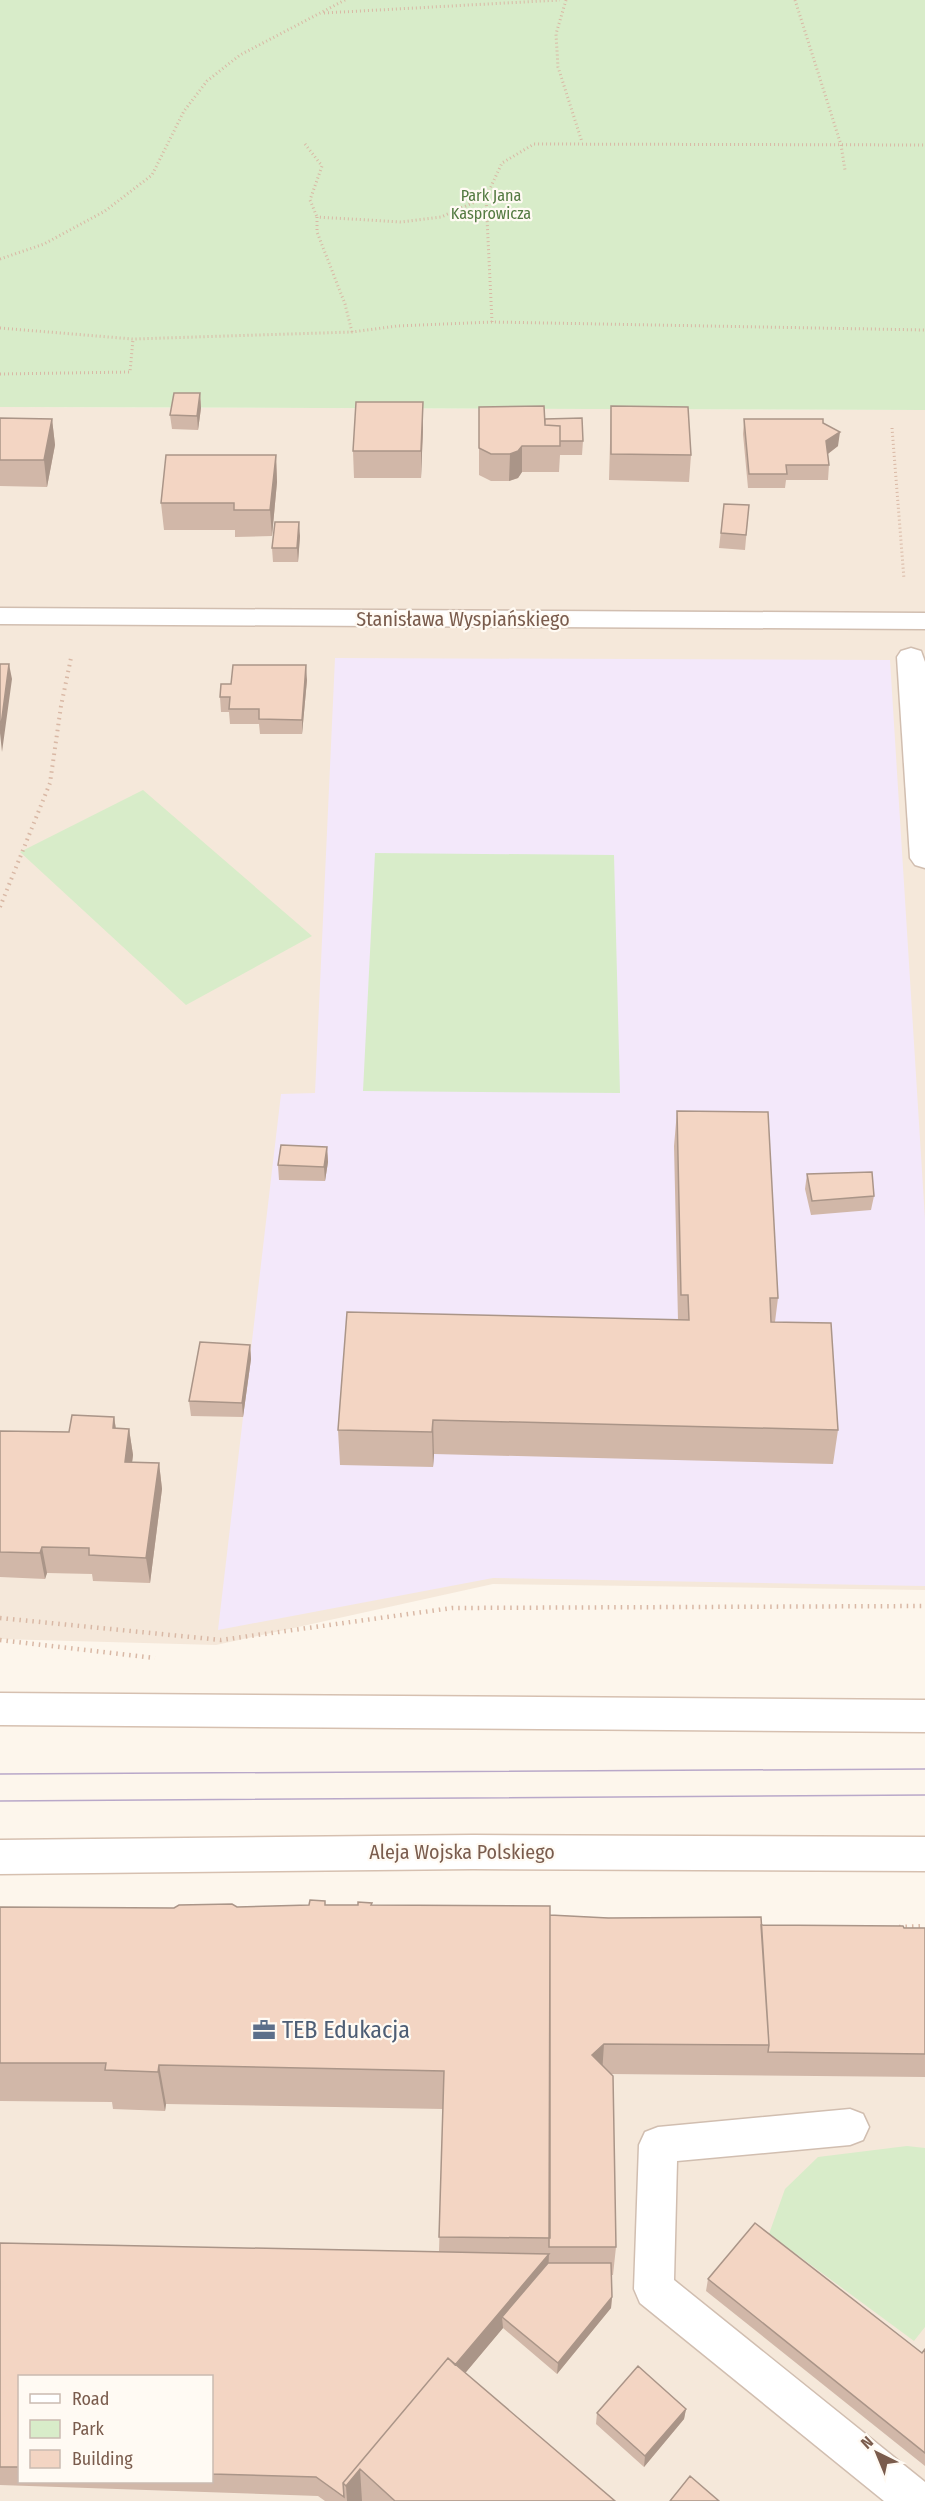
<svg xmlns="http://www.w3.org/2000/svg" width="925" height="2501" font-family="'Fira Sans Condensed',sans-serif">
	<rect width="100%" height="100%" fill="#fdf6ec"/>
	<path fill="#f5e8da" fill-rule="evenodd" d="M 0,407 L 925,410 L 925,1590 L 493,1584 L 216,1645 L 0,1639 Z
		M 925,1944 L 925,2501 L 0,2501 L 0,1945 ZM 20,2376 L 212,2376 L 212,2482 L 20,2482 Z"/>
	<path fill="#f3e8fa" d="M 335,658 L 890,660 L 925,1219 L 925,1586 L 493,1578 L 218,1630 L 281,1094 L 315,1093 Z"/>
	<path fill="#d8ecc9" d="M 0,0 L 925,0 L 925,410 L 0,407 Z
		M 143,790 L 312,936 L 186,1005 L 20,852 Z
		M 375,853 L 614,855 L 620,1093 L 363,1091 Z
		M 907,2146 L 925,2148 L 925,2327 L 914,2341 L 769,2234 L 785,2189 L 818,2157 Z"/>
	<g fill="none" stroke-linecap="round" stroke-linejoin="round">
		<g stroke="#d1beb0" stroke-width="3">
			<path id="service" d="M 850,2109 L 863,2114 L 869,2127 L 863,2140 L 850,2145 L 677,2161 L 674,2280 L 925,2482 L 925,2501 L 884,2501 L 640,2303 L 634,2289 L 639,2145 L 645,2132 L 658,2127 Z"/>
		</g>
		<g stroke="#d1beb0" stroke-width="3">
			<path id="minor" d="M 911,648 L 921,651 L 925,662 L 925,868 L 915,865 L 910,858 L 897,657 L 901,651 Z"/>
		</g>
		<g stroke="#d1beb0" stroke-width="3">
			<path id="tertiary" d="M 0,608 L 925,613 L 925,629 L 0,624 Z"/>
		</g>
		<g stroke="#d6c0b0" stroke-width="3">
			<path id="secondary" d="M 0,1693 L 925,1700 L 925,1732 L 0,1725 Z
				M 473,1835 L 925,1837 L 925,1871 L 473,1869 L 0,1874 L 0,1840 Z"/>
		</g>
		<path stroke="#d9b8a5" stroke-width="3" stroke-dasharray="1 3" stroke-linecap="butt" d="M 566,0 L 556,34 L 558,67 L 582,142
			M 795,0 L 841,145 L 845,170
			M 324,13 L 560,0
			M 305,144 L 322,166 L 310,200 L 317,217
			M 0,259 L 44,244 L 105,211 L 152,175 L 184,111 L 207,81 L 240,55 L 345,0
			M 492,322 L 486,197 L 502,163 L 534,144 L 925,145
			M 0,328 L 133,339 L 352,332 L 397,326 L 492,322 L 925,330
			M 352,332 L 345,304 L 317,232 L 317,217 L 401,222 L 441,217 L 486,197
			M 0,374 L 130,372 L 133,339
			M 892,428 L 904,579"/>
		<path stroke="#d9b8a5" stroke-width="4" stroke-dasharray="1.5 4.5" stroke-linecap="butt" d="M 0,907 L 50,783 L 61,706 L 71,658"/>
		<path stroke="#d9b8a5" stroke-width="4.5" stroke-dasharray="1.5 5" stroke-linecap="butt" d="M 0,1618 L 221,1640 L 452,1608 L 925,1606
			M 0,1640 L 155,1658
			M 899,1927 L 925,1926"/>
		<use href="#service" fill="#fff" fill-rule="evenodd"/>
		<use href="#minor" fill="#fff" fill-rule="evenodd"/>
		<use href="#tertiary" fill="#fff" fill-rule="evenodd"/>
		<use href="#secondary" fill="#fff" fill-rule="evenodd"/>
		<path stroke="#b9a8c9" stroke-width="1.5" d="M 0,1774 L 925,1769
			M 0,1801 L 925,1795"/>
	</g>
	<path fill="#d1b7a8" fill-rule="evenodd" d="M 200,393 L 201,408 L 198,430 L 172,429 L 170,415 Z
		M 423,402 L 423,428 L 421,478 L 354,478 L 353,451 Z
		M 611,406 L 691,455 L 689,482 L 609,480 Z
		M 479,407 L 545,419 L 583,441 L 582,455 L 560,455 L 559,472 L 522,472 L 518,478 L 509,481 L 491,481 L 479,475 Z
		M 0,418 L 52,419 L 55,445 L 47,487 L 0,486 Z
		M 744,419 L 823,423 L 838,446 L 828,454 L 829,465 L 828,480 L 786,480 L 785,488 L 748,488 L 743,434 Z
		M 276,455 L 277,482 L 272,536 L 235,537 L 235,530 L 164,530 L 161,503 Z
		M 724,504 L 749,505 L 745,550 L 719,548 Z
		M 300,536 L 298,562 L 273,562 L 272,548 Z
		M 307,680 L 302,734 L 260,734 L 259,724 L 230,724 L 229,712 L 221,712 L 220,697 L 231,684 Z
		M 677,1111 L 778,1298 L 775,1322 L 838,1430 L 833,1464 L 434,1454 L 433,1467 L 340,1465 L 338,1430 L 678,1320 L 674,1146 Z
		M 327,1147 L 328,1162 L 325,1181 L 279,1180 L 278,1165 Z
		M 807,1174 L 874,1196 L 871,1210 L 811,1215 L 805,1189 Z
		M 250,1345 L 251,1359 L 243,1417 L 191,1416 L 189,1401 Z
		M 114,1417 L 116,1429 L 129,1429 L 133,1455 L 132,1462 L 159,1463 L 162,1489 L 150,1583 L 93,1581 L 92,1574 L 47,1573 L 45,1579 L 0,1577 L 0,1431 L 69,1432 Z
		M 372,1903 L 372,1905 L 550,1915 L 761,1925 L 925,1928 L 925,2077 L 611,2074 L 616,2247 L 613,2275 L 611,2275 L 612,2297 L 611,2308 L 557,2374 L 503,2328 L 465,2373 L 615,2501 L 325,2501 L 318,2496 L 0,2485 L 0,2243 L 439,2252 L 443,2109 L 166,2104 L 165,2111 L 113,2109 L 112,2102 L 0,2101 L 0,1907 L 174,1908 L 358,1905 ZM 20,2376 L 212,2376 L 212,2481 L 20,2481 Z
		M 708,2279 L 922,2353 L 925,2349 L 925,2466 L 706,2291 Z
		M 686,2409 L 684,2419 L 644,2467 L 596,2424 L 597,2413 Z"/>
	<path fill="#aa9588" d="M 200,393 L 201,408 L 198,430 L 197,416 Z
		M 423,402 L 423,428 L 421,478 L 421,451 Z
		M 52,419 L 55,445 L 47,487 L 44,460 Z
		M 840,432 L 838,446 L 825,456 L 826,441 Z
		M 522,446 L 522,472 L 518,478 L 509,481 L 510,454 Z
		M 276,455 L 277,482 L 272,536 L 270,510 Z
		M 299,522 L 300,536 L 298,562 L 297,548 Z
		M 9,664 L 12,679 L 2,752 L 0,733 Z
		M 306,665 L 307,680 L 302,734 L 302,720 Z
		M 327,1147 L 328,1162 L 325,1181 L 324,1167 Z
		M 250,1345 L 251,1359 L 243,1417 L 242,1403 Z
		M 114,1417 L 118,1443 L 113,1428 Z
		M 433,1420 L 434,1454 L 433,1467 L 432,1432 Z
		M 129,1429 L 133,1455 L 129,1488 L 125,1462 Z
		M 159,1463 L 162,1489 L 150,1583 L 146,1558 Z
		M 42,1547 L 47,1573 L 45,1579 L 40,1553 Z
		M 604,2044 L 602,2074 L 592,2055 Z
		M 159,2065 L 166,2104 L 165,2111 L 158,2072 Z
		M 549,2254 L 548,2275 L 502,2317 L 503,2328 L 374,2482 L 364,2473 Z
		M 612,2297 L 611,2308 L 557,2374 L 558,2363 Z
		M 686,2409 L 684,2419 L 644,2467 L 645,2456 Z
		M 360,2469 L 362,2501 L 347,2501 L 346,2486 Z"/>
	<path fill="#f3d5c3" stroke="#aa9588" stroke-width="1.5" d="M 174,393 L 200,393 L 197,416 L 170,415 Z
		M 356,402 L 423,402 L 421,451 L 353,451 Z
		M 544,406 L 545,425 L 560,426 L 560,446 L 522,446 L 518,451 L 510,454 L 491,454 L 479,448 L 479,407 Z
		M 611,406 L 688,407 L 691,455 L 611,454 Z
		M 0,418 L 52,419 L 44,460 L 0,460 Z
		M 582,418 L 583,441 L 560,441 L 560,426 L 545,425 L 545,419 Z
		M 744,419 L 823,419 L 823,423 L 840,432 L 826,441 L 829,465 L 786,465 L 787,474 L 749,474 Z
		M 166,455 L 276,455 L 270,510 L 234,510 L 234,503 L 161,503 Z
		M 724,504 L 749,505 L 746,535 L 721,533 Z
		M 275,522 L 299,522 L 297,548 L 272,548 Z
		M 0,664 L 9,664 L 0,733 Z
		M 233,665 L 306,665 L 302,720 L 259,719 L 259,709 L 229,709 L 230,697 L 220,697 L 221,684 L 231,684 Z
		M 677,1111 L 768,1112 L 778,1298 L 770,1298 L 771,1322 L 831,1323 L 838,1430 L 433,1420 L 432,1432 L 338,1430 L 347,1312 L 689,1320 L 688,1295 L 681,1295 Z
		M 281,1145 L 327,1147 L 324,1167 L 278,1165 Z
		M 872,1172 L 874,1196 L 812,1201 L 807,1174 Z
		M 200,1342 L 250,1345 L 242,1403 L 189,1401 Z
		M 72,1415 L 114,1417 L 113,1428 L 129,1429 L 125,1462 L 159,1463 L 146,1558 L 89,1555 L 89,1548 L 42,1547 L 40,1553 L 0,1552 L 0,1431 L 69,1432 Z
		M 310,1900 L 325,1901 L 325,1905 L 358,1905 L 358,1902 L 372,1903 L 371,1905 L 550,1906 L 550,2238 L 439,2237 L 444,2071 L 159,2065 L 158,2072 L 105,2070 L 106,2063 L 0,2063 L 0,1907 L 174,1908 L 179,1905 L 232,1904 L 237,1907 L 309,1905 Z
		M 550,1915 L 608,1918 L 761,1917 L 769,2045 L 604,2044 L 592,2055 L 613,2076 L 616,2247 L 549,2247 Z
		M 761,1925 L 903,1926 L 904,1928 L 925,1928 L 925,2054 L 768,2052 L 769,2045 Z
		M 755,2223 L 922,2353 L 925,2349 L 925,2453 L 708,2279 Z
		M 0,2243 L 549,2254 L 455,2365 L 448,2358 L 343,2483 L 344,2497 L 316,2477 L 212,2474 L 212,2376 L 20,2376 L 20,2467 L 0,2467 Z
		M 548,2263 L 611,2263 L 612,2297 L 558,2363 L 502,2317 Z
		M 448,2358 L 615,2501 L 395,2501 L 360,2469 L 346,2486 L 343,2483 Z
		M 638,2366 L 686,2409 L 645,2456 L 597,2413 Z
		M 690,2476 L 719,2501 L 670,2501 Z"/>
	<defs>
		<g id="office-bare" transform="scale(1.8)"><path d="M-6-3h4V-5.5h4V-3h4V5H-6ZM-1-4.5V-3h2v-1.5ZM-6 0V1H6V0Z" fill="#5c6f8a" stroke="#fffaf3" stroke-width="2.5" paint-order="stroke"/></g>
	</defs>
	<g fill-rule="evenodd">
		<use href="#office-bare" x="264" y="2030"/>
	</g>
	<g text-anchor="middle" stroke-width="4.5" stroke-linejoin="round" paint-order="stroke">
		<g font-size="16" fill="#537a41" stroke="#fffaf3">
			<text x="491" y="201">Park Jana<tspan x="491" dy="18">Kasprowicza</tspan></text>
		</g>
		<g font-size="20" fill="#7a5c4d" stroke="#fffaf3">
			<text x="463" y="626">Stanisława Wyspiańskiego</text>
			<text x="462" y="1859">Aleja Wojska Polskiego</text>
		</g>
		<g font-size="24" fill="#4e5e75" stroke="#fffaf3" text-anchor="start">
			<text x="282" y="2038">TEB Edukacja</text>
		</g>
	</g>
	<rect x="18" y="2375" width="195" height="108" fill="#fffaf3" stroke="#cabbb1" stroke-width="1.5"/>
	<rect x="30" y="2394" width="30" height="9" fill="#ffffff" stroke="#cabbb1" stroke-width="1.5"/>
	<text x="72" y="2405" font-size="18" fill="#7a5c4d">Road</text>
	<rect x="30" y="2420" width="30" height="18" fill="#d8ecc9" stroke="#cabbb1" stroke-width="1.5"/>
	<text x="72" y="2435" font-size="18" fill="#7a5c4d">Park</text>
	<rect x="30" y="2450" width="30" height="18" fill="#f3d5c3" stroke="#cabbb1" stroke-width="1.5"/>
	<text x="72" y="2465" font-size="18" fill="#7a5c4d">Building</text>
	<g transform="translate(877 2453) rotate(317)" stroke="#fffaf3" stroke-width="4.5" paint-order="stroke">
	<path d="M0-4.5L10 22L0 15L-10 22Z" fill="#7a5c4d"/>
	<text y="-9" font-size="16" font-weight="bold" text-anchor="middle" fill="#7a5c4d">N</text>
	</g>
</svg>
